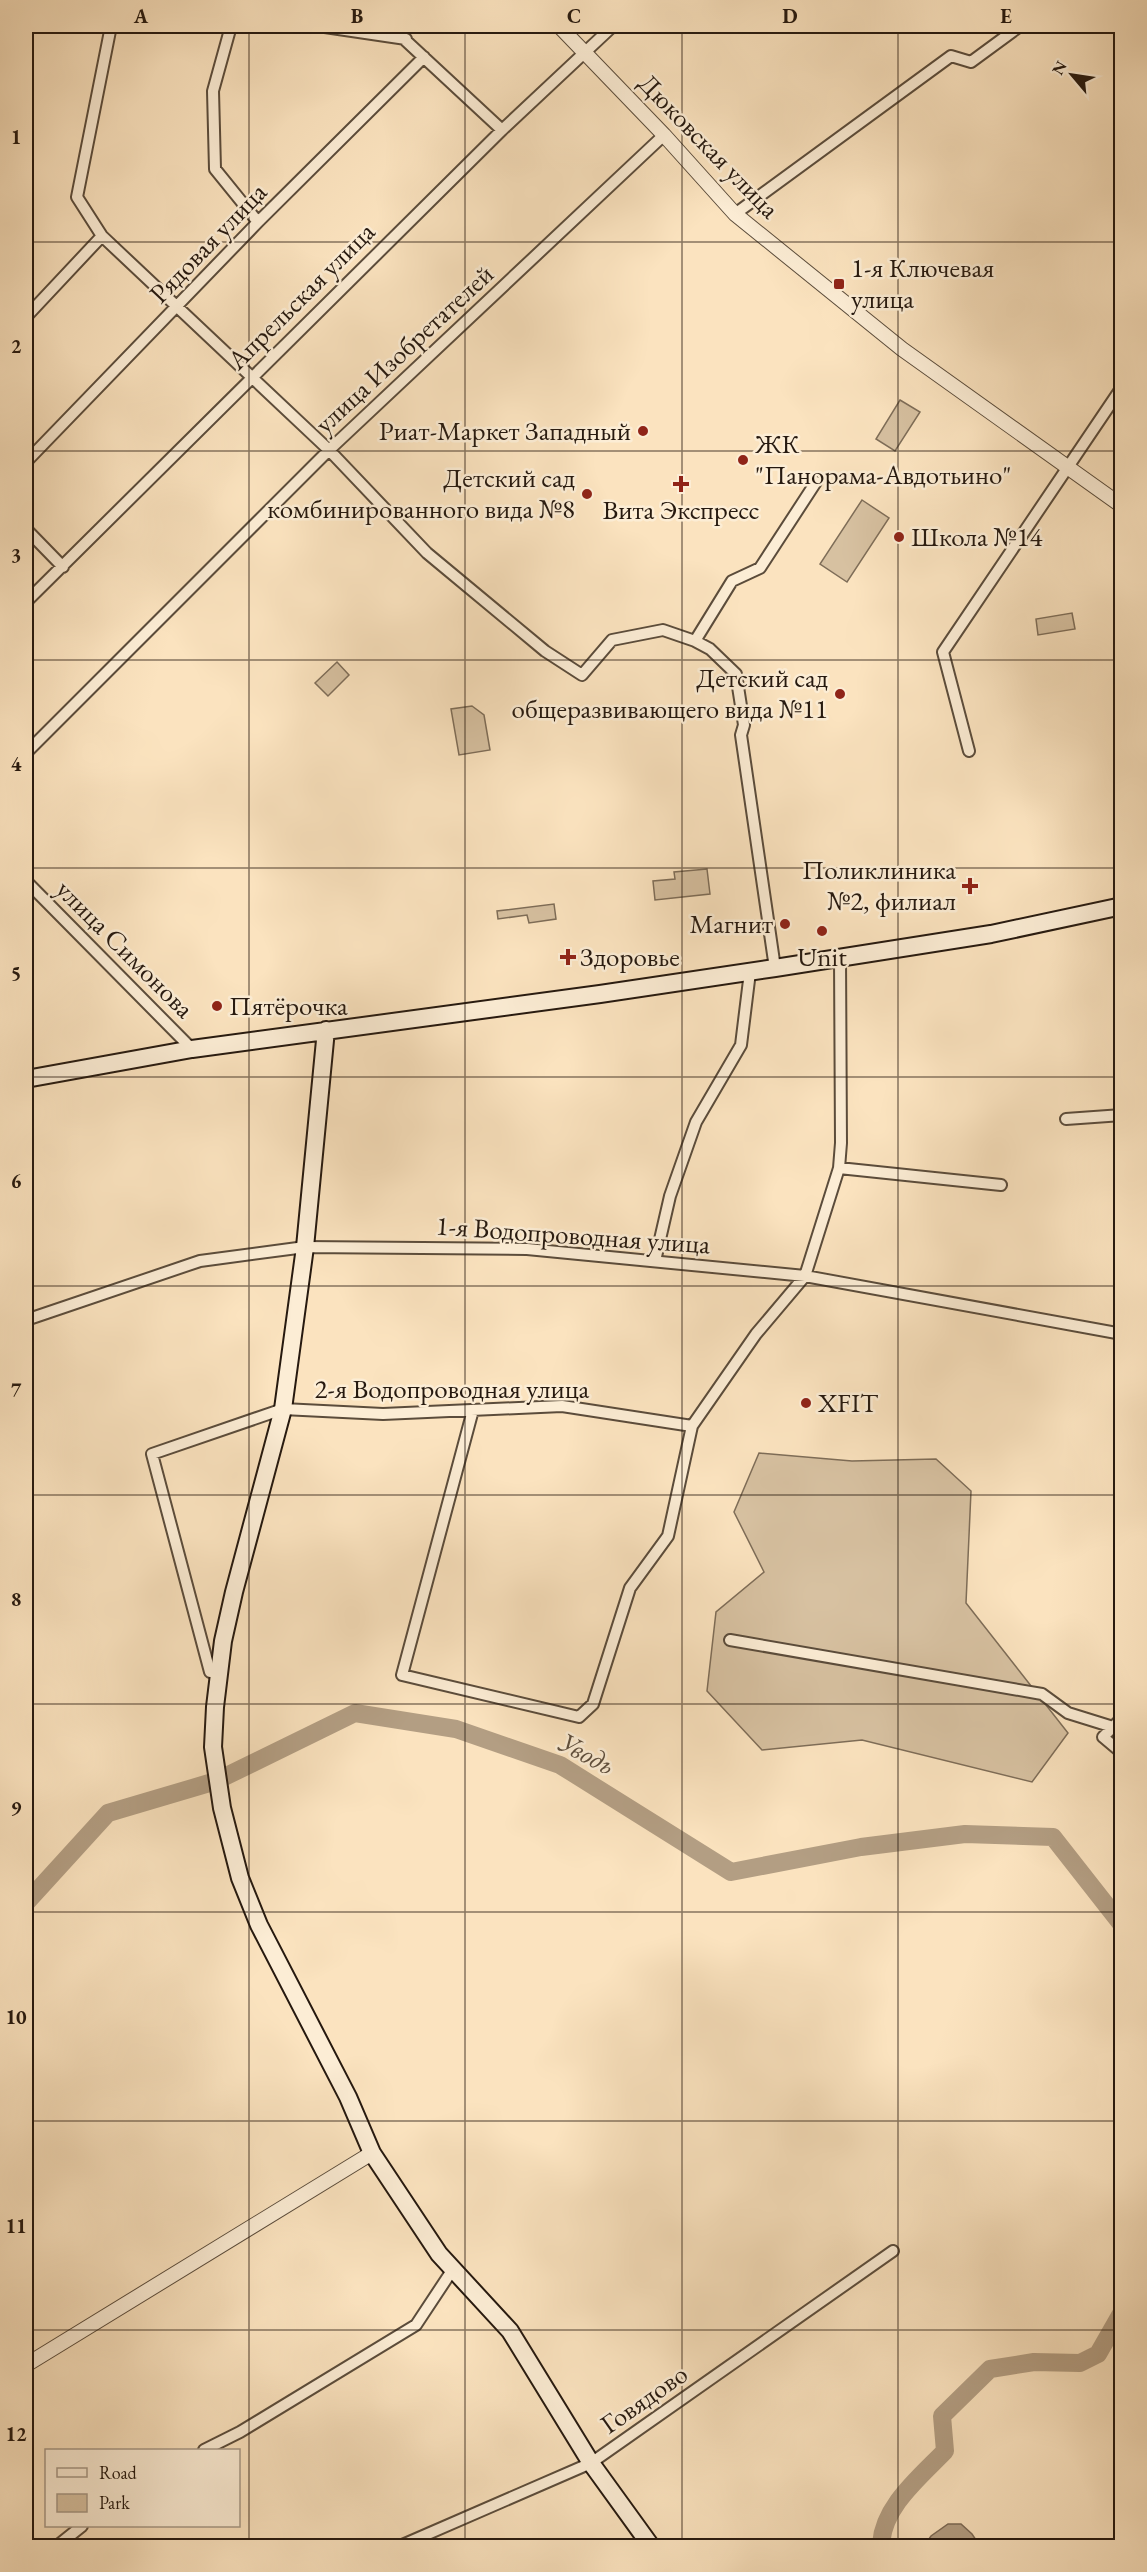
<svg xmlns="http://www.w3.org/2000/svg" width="1147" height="2572" font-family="'EB Garamond',serif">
	<rect width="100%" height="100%" fill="#fbe3bf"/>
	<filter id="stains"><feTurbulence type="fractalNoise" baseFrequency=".00333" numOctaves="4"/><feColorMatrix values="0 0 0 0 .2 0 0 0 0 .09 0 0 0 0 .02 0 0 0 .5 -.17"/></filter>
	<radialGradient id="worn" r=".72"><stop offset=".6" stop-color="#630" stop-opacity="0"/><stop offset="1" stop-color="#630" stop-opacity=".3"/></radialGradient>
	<path fill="#d7c1a1" stroke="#7e6d58" stroke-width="1.5" d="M 900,400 L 920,412 L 895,451 L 876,439 Z
		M 862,500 L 889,518 L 847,582 L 820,564 Z
		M 1072,613 L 1075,629 L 1038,635 L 1036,619 Z
		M 337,662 L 349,675 L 328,696 L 315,683 Z
		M 472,706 L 484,715 L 490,750 L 459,755 L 451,709 Z
		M 707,869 L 710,894 L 655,900 L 653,881 L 675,879 L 674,872 Z
		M 554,904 L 556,919 L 529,923 L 527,915 L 498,919 L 497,911 Z
		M 759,1453 L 852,1461 L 936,1459 L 971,1491 L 966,1603 L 1068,1733 L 1032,1782 L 862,1740 L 762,1750 L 707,1691 L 716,1612 L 764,1572 L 734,1512 Z"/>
	<path fill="#b39e83" stroke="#7b6955" stroke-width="1.5" d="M 948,2524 L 961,2524 L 972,2534 L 980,2546 L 924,2546 L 931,2536 Z"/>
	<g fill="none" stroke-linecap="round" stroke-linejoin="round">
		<path stroke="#b39e83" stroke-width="18" d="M 26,1903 L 108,1813 L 216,1781 L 355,1713 L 456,1729 L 560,1765 L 731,1872 L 861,1847 L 965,1834 L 1053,1837 L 1122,1925
			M 881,2546 C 882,2507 920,2477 945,2451 L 942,2416 L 990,2369 L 1034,2362 L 1080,2363 L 1098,2354 L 1122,2312"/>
		<g stroke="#5b4c3b" stroke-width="14">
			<path id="minor" d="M 111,26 L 77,197 L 102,236 L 329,450 L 427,553 L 545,651 L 582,675 L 612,640 L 663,630 L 695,641 L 710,649 L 736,674 L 744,725 L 741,735 L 775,968
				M 231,26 L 213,91 L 215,169 L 258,222
				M 318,26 L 406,39
				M 390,26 L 502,130
				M 735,214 L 951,56 L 971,62 L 1020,26
				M 26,317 L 102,236
				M 26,462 L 258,222 L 424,57
				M 26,529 L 63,567
				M 26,602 L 502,130 L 613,26
				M 695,641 L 732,581 L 760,568 L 816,482
				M 969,751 L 943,652 L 1122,387
				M 26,753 L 329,450 L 664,135
				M 26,881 L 192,1049
				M 1066,1119 L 1122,1115
				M 839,1168 L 1001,1185
				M 655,1261 L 670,1196 L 696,1122 L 741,1045 L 750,972
				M 26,1320 L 200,1261 L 305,1247 L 527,1249 L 805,1276 L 1122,1334
				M 473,1410 L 402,1675 L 579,1717 L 593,1704 L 630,1588 L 668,1536 L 692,1426 L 756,1334 L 805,1276 L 839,1168 L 841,1143 L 840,958
				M 730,1640 L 1042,1694 L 1068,1713 L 1113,1727
				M 210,1672 L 152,1454 L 283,1409 L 383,1414 L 562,1406 L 692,1426
				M 1122,1718 L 1103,1737 L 1122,1753
				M 204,2450 L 240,2432 L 416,2325 L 453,2269
				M 57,2546 L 82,2526
				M 400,2546 L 591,2463 L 893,2251"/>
		</g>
		<g stroke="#5b4c3b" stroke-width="16">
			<path id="tertiary" d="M 559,26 L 664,135 L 735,214 L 902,349 L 1122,506
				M 26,2365 L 372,2153"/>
		</g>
		<g stroke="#26190f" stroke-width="20">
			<path id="secondary" d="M 326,1030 L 305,1247 L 283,1409 L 234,1592 L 223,1641 L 215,1707 L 213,1747 L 222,1808 L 240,1878 L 259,1925 L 348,2097 L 372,2153 L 439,2254 L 510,2331 L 591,2463 L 651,2546
				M 26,1079 L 192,1049 L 600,994 L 775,968 L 991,934 L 1122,906"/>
		</g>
		<use href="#minor" stroke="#fcedd5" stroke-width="10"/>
		<use href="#tertiary" stroke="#fcedd5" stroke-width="14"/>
		<use href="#secondary" stroke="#fcedd5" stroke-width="16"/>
	</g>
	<path fill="none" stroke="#26190f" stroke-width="1.5" stroke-opacity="0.55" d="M 249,26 L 249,2546M 465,26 L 465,2546M 682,26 L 682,2546M 898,26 L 898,2546M 26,242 L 1122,242M 26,451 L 1122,451M 26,660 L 1122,660M 26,868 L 1122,868M 26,1077 L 1122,1077M 26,1286 L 1122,1286M 26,1495 L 1122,1495M 26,1704 L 1122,1704M 26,1912 L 1122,1912M 26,2121 L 1122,2121M 26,2330 L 1122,2330"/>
	<g fill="#8f2418" stroke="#fcedd5" stroke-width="2">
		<rect x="833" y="278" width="12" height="12" rx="3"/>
		<circle cx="643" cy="431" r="6"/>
		<circle cx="743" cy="460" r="6"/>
		<path d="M678 475h6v6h6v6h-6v6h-6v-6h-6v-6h6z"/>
		<circle cx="587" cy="494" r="6"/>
		<circle cx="899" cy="537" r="6"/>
		<circle cx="840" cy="694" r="6"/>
		<path d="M967 877h6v6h6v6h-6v6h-6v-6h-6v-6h6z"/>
		<circle cx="785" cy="924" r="6"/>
		<circle cx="822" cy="931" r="6"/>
		<path d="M565 948h6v6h6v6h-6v6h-6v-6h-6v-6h6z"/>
		<circle cx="217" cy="1006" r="6"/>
		<circle cx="806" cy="1403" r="6"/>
	</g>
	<g text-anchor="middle" stroke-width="5" stroke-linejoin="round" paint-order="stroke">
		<g font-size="27" fill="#26190f" stroke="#fcedd5">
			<text transform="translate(709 146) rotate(46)" y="9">Дюковская улица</text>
			<text transform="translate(208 243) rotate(-46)" y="9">Рядовая улица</text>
			<text transform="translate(301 296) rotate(-45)" y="9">Апрельская улица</text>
			<text transform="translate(404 349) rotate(-43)" y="9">улица Изобретателей</text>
			<text transform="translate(125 949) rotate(45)" y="9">улица Симонова</text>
			<text transform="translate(573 1235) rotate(4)" y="9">1-я Водопроводная улица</text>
			<text x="452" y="1398">2-я Водопроводная улица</text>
			<text transform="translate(644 2399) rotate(-35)" y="9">Говядово</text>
		</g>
		<g font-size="27" fill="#26190f" stroke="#fcedd5" text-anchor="start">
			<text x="851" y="277">1-я Ключевая<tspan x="851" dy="31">улица</tspan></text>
			<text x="631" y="440" text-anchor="end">Риат-Маркет Западный</text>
			<text x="755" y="453">ЖК<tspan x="755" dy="31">"Панорама-Авдотьино"</tspan></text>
			<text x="575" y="487" text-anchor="end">Детский сад<tspan x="575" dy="31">комбинированного вида №8</tspan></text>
			<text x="681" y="519" text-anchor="middle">Вита Экспресс</text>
			<text x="911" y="546">Школа №14</text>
			<text x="828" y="687" text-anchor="end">Детский сад<tspan x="828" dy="31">общеразвивающего вида №11</tspan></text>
			<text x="956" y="879" text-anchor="end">Поликлиника<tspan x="956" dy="31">№2, филиал</tspan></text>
			<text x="773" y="933" text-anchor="end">Магнит</text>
			<text x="580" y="966">Здоровье</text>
			<text x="822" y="966" text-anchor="middle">Unit</text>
			<text x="229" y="1015">Пятёрочка</text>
			<text x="818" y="1412">XFIT</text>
		</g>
		<g font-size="28" font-style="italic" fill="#5e4e3d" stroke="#fcedd5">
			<text transform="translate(587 1753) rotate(28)" y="10">Уводь</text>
		</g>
	</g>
	<rect width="1147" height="2572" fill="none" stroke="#fbe3bf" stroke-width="66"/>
	<rect x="45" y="2449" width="195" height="78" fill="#fcedd5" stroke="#a69886" stroke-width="1.5"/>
	<rect x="57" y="2468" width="30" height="9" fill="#fcedd5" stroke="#a69886" stroke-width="1.5"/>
	<text x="99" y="2479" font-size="18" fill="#26190f">Road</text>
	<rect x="57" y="2494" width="30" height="18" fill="#d7c1a1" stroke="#a69886" stroke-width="1.5"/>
	<text x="99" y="2509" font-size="18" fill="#26190f">Park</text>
	<g transform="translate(1072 75) rotate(299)" stroke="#fcedd5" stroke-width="4.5" paint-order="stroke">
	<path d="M0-4.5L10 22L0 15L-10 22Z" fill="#26190f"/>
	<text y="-9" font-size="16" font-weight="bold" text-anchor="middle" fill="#26190f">N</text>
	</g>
	<rect x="33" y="33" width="1081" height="2506" fill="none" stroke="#26190f" stroke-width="2"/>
	<g font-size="20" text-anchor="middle" font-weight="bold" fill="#26190f">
		<text x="141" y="23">A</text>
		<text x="357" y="23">B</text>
		<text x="574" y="23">C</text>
		<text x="790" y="23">D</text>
		<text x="1006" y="23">E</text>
		<text x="16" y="144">1</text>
		<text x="16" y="353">2</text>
		<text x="16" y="562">3</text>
		<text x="16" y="771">4</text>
		<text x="16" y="980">5</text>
		<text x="16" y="1188">6</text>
		<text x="16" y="1397">7</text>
		<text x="16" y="1606">8</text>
		<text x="16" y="1815">9</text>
		<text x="16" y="2024">10</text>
		<text x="16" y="2233">11</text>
		<text x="16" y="2441">12</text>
	</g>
	<rect width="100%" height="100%" filter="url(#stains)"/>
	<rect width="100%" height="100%" fill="url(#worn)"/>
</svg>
